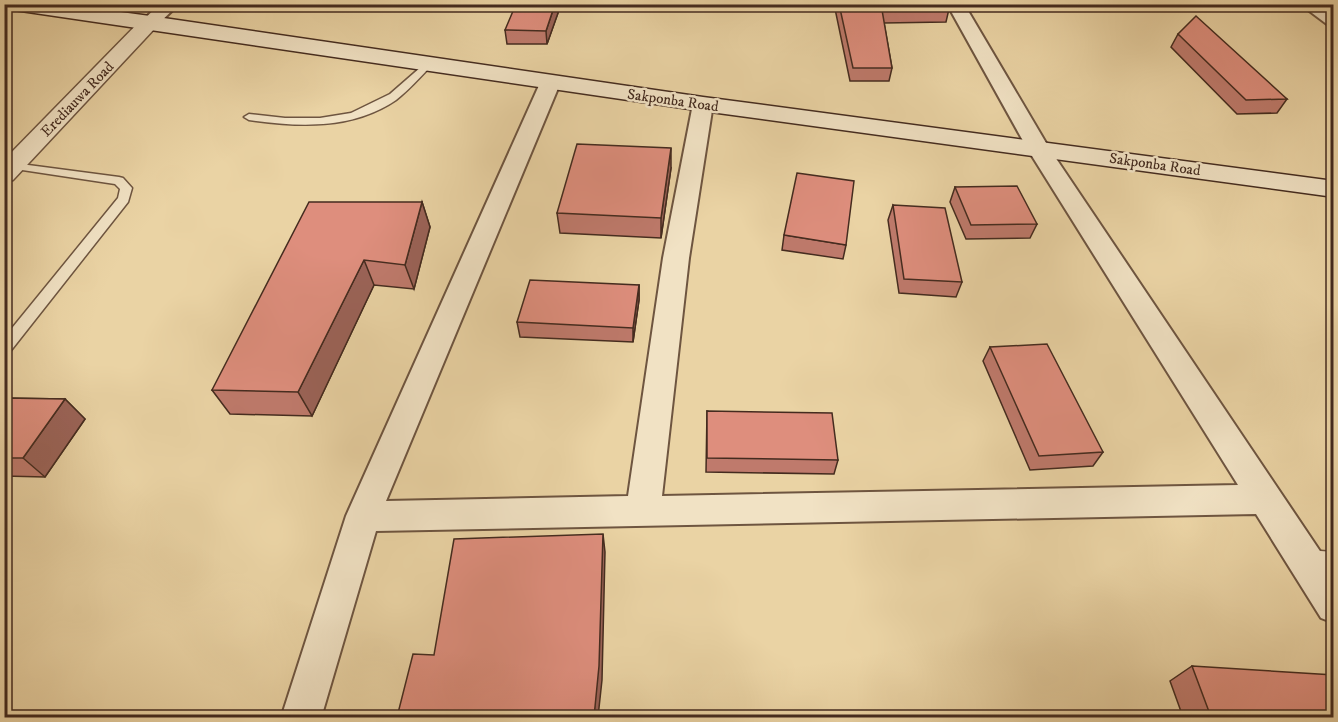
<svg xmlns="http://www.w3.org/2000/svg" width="1338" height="722" font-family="'IM FELL DW Pica',serif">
	<rect width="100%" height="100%" fill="#ead3a4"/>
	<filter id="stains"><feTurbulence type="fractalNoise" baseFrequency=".00333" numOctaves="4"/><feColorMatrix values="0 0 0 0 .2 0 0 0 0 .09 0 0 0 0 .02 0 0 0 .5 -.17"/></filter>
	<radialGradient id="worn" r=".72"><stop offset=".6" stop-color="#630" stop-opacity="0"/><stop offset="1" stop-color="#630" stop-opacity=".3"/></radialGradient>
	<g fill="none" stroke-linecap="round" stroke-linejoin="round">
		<g stroke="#6e5540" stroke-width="3">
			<path id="service" d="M 429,60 L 434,63 L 432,65 C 420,77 409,90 396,100 C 352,130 299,127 249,120 L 244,117 L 249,114 L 285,118 L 320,118 L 351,113 L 390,94 Z
				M 13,163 L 119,177 L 123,178 L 132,188 L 128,202 L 9,353 L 4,354 L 4,338 L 118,198 L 120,189 L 115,184 L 9,168 L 7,166 Z
				M 1307,550 L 1334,552 L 1334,570 L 1300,565 L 1298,559 L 1300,553 Z"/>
		</g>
		<g stroke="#6e5540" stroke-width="4">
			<path id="minor" d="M 160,4 L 179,4 L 156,26 L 144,26 L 141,22 Z
				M 947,4 L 964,4 L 1049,148 L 1334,572 L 1334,623 L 1321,618 L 1256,514 L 376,531 L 321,718 L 281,718 L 346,516 L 541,81 L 544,77 L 558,77 L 561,81 L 386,501 L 628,496 L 663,258 L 693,104 L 696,100 L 710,100 L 713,104 L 689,258 L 662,496 L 1238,485 L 1027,148 Z
				M 1300,4 L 1320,4 L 1334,13 L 1334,26 L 1328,25 Z"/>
		</g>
		<g stroke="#6e5540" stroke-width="3">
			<path id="tertiary" d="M 150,16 L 157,18 L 160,22 L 157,26 L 13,180 L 4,183 L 4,160 L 143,18 Z"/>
		</g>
		<g stroke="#442b1f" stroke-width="3">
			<path id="secondary" d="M 5,4 L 62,4 L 150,16 L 703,97 L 1334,181 L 1334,197 L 703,111 L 14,10 L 7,8 Z"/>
		</g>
		<use href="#service" fill="#f1e2c4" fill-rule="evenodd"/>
		<use href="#minor" fill="#f1e2c4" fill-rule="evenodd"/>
		<use href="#tertiary" fill="#f1e2c4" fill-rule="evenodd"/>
		<use href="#secondary" fill="#f1e2c4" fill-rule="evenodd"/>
	</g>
	<path fill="#bf7a6c" stroke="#442b1f" stroke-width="1.5" d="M 834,4 L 946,4 L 949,9 L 946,22 L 884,23 L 892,68 L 889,81 L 850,81 Z
		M 558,13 L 547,44 L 507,44 L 505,30 Z
		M 1178,34 L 1287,99 L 1277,113 L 1237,114 L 1171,47 Z
		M 671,168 L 661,238 L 560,233 L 557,213 Z
		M 955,187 L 1037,224 L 1030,238 L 966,239 L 950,202 Z
		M 422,202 L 430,227 L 414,289 L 374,285 L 312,416 L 230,414 L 212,390 Z
		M 893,205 L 962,282 L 956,297 L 899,293 L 888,220 Z
		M 784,235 L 846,245 L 843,259 L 782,250 Z
		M 639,285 L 639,300 L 633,342 L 520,337 L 517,322 Z
		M 990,347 L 1103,452 L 1093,466 L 1030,470 L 983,361 Z
		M 4,398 L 65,399 L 85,419 L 45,477 L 4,476 Z
		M 707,411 L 838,460 L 834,474 L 706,472 Z
		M 1192,666 L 1334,717 L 1183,717 L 1170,681 Z"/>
	<path fill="#9b6358" stroke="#442b1f" stroke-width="1.5" d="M 555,4 L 557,4 L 558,13 L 547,44 L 546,31 Z
		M 671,148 L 671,168 L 661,238 L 661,218 Z
		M 422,202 L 430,227 L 414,289 L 405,265 Z
		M 364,260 L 374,285 L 312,416 L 298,392 Z
		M 639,285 L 639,300 L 633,342 L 633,328 Z
		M 65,399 L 85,419 L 45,477 L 23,458 Z
		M 603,534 L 605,552 L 602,680 L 598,717 L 594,717 Z"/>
	<path fill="#de8e7d" stroke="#442b1f" stroke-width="1.5" d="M 516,4 L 555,4 L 546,31 L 505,30 Z
		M 839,4 L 946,4 L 949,9 L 882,10 L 892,68 L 853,68 Z
		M 1196,16 L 1287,99 L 1246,100 L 1178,34 Z
		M 577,144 L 671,148 L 661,218 L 557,213 Z
		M 797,173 L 854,181 L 846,245 L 784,235 Z
		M 1017,186 L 1037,224 L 971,225 L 955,187 Z
		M 309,202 L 422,202 L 405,265 L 364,260 L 298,392 L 212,390 Z
		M 893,205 L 945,208 L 962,282 L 904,279 Z
		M 530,280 L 639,285 L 633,328 L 517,322 Z
		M 1047,344 L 1103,452 L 1039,456 L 990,347 Z
		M 4,398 L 65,399 L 23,458 L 4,458 Z
		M 707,411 L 832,413 L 838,460 L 707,458 Z
		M 603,534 L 599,666 L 594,717 L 397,717 L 413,654 L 434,655 L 454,539 Z
		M 1192,666 L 1334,675 L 1334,717 L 1211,717 Z"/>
	<g text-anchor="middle" stroke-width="5" stroke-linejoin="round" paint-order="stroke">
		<g font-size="15" fill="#442b1f" stroke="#f1e2c4">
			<text transform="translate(77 99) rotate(-46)" y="5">Erediauwa Road</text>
			<text transform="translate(673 100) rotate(8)" y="5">Sakponba Road</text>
			<text transform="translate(1155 164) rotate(8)" y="5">Sakponba Road</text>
		</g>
	</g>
	<rect width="1338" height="722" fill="none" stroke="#ead3a4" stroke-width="24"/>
	<rect x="6" y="6" width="1326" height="710" fill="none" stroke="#442b1f" stroke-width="3"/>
	<rect x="12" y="12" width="1314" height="698" fill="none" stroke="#442b1f" stroke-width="1.5"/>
	<rect width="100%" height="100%" filter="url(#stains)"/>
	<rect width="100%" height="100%" fill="url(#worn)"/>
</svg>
